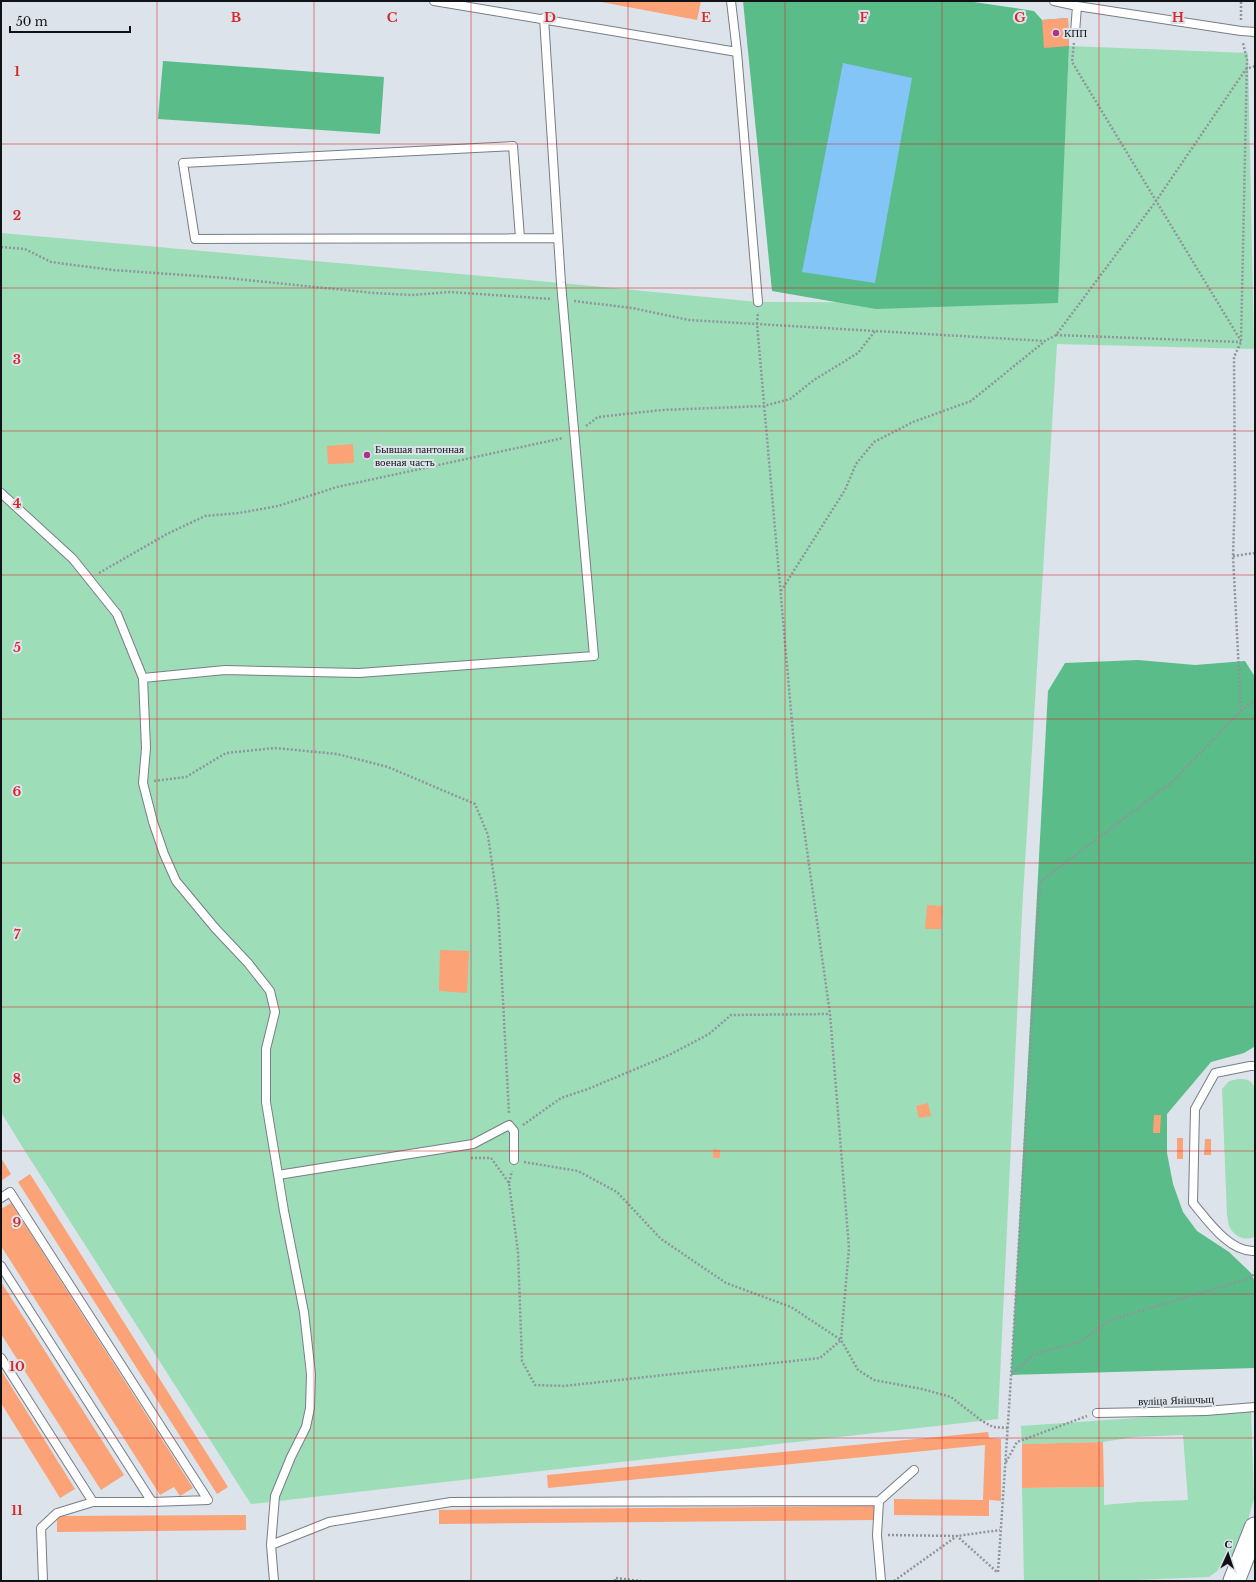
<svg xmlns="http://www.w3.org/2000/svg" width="1256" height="1582" font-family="'Libre Baskerville',serif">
	<rect width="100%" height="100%" fill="#dce3ea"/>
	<path fill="#9ddeb9" d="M 1069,46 L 1248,53 L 1254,349 L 1057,344 L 1022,912 L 998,1419 L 251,1504 L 23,1148 L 1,1112 L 1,233 L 561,283 L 758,302 L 1057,303 Z
		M 1238,1079 C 1246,1079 1252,1079 1255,1089 L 1255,1236 C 1247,1242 1235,1237 1230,1228 C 1228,1225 1228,1219 1227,1215 L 1222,1089 L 1229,1081 Z
		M 1251,1410 L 1254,1499 L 1243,1537 L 1227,1564 L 1209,1577 L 1113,1581 L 1024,1581 L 1022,1488 L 1104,1487 L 1104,1505 L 1137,1502 L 1188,1500 L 1183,1435 L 1134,1437 L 1103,1442 L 1022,1444 L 1021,1426 Z"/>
	<path fill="#59bc89" d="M 743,1 L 967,1 L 1034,11 L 1042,20 L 1068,18 L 1069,46 L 1058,303 L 876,309 L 772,291 Z
		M 163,61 L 384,77 L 380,134 L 158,119 Z
		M 1138,660 L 1195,665 L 1245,661 L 1255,677 L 1254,1047 L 1244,1053 L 1211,1062 L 1167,1114 L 1167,1153 L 1173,1184 L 1183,1212 L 1197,1231 L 1229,1252 L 1251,1273 L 1255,1282 L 1255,1368 L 1011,1375 L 1048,691 L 1065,663 Z"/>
	<path fill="#83c5f6" d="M 843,63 L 912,78 L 875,283 L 802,272 Z"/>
	<path fill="#fba276" d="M 596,1 L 701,1 L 697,20 Z
		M 1068,18 L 1069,46 L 1044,48 L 1042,20 Z
		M 353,444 L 354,463 L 328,464 L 327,446 Z
		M 927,905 L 943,906 L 941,929 L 925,929 Z
		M 440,950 L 469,951 L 467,993 L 439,991 Z
		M 928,1103 L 931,1116 L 919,1118 L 916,1106 Z
		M 1154,1115 L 1161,1115 L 1160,1133 L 1153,1133 Z
		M 1177,1138 L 1183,1138 L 1183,1159 L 1177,1159 Z
		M 1205,1139 L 1211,1139 L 1211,1155 L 1204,1155 Z
		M 713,1149 L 720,1150 L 720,1158 L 713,1158 Z
		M 1,1158 L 11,1174 L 1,1181 Z
		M 30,1174 L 228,1487 L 217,1494 L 18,1182 Z
		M 11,1203 L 193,1488 L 180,1496 L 174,1487 L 160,1495 L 1,1246 L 1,1209 Z
		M 1,1282 L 124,1475 L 101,1490 L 1,1334 Z
		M 1,1370 L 75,1489 L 60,1498 L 1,1403 Z
		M 988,1432 L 989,1438 L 1001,1439 L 1001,1501 L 989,1500 L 989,1516 L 894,1515 L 894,1499 L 983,1500 L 985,1445 L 548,1488 L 547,1475 Z
		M 1103,1442 L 1104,1487 L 1022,1488 L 1022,1444 Z
		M 874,1506 L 874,1520 L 439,1524 L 439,1510 Z
		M 246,1515 L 246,1530 L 57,1532 L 57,1516 Z"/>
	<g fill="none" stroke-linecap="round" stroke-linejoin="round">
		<g stroke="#777e84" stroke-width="10">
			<path id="service" d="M 434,1 L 737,52 L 731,1
				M 1054,1 L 1077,6 L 1241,31 L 1255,32
				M 1075,33 L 1077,6
				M 737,52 L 758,302
				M 520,238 L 513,146 L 183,163 L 195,239 L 558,238
				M 1,493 L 73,559 L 117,614 L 143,678 L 146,748 L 143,783 L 153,822 L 164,854 L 176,881 L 215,928 L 248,963 L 270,991 L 275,1012 L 266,1049 L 266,1102 L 284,1211 L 304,1312 L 311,1374 L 310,1408 L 306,1427 L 291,1457 L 275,1496 L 271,1545 L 274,1581
				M 143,678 L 225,670 L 359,673 L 594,656 L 561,283 L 544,18
				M 1255,1066 L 1250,1066 L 1215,1073 L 1195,1109 L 1193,1203 C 1208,1221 1230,1253 1255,1251
				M 278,1175 L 473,1144 L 509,1125 L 514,1131 L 514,1160
				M 1,1198 L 10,1192 L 208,1500 L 152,1502 L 93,1502 L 57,1513 L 41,1528 L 43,1581
				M 1,1266 L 152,1502
				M 1,1358 L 93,1502
				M 1097,1413 L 1206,1411 L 1255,1407
				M 879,1501 L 877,1535 L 881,1581
				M 271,1545 L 329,1522 L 451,1502 L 879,1501 L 914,1470"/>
		</g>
		<g stroke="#777e84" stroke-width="23">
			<path id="tertiary" d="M 1234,1581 L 1255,1528"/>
		</g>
		<path stroke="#90959b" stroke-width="2.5" stroke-dasharray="2 2" stroke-linecap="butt" d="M 1241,20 L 1241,1
			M 1074,43 L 1072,62 L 1241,341
			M 1,247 L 25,249 L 51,262 L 113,270 L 227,278 L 374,293 L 412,295 L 450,292 L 552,299
			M 574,301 L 632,308 L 689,320 L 1045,341 L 1056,335 L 1156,201 L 1246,69 L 1255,66
			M 1056,335 L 1241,342
			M 586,426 L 598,417 L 662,410 L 764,406 L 790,399 L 814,380 L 858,353 L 875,331
			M 1233,556 L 1255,553
			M 99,573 L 167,534 L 205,516 L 239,513 L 278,506 L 337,487 L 563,438
			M 781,591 L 845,490 L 856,464 L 874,442 L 913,422 L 971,401 L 1045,341
			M 1241,711 L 1233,556 L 1235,495 L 1234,357 L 1241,342 L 1247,60 L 1243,43
			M 154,781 L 186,777 L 226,753 L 275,748 L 337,754 L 388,767 L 475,804 L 488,835 L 498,906 L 509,1114
			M 523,1125 L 561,1098 L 588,1089 L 669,1055 L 709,1034 L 731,1015 L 830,1014
			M 471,1158 L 491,1158 L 509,1183 L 518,1252 L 522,1361 L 535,1385 L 564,1386 L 820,1358 L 841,1340 L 849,1248 L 830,1014 L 797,779 L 757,324 L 758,312
			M 524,1162 L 578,1171 L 617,1192 L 661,1239 L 726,1283 L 791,1307 L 841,1340 L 858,1370 L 874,1380 L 922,1389 L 951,1397 L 982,1421 L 993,1427 L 1008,1428
			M 509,1183 L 512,1171
			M 1012,1374 L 1034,1354 L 1080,1342 L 1110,1320 L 1251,1278 L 1255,1272
			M 1006,1462 L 1017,1442 L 1087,1416
			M 888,1535 L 957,1536 L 997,1572
			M 998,1572 L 1010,1393 L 1040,882 L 1172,782 L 1241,711 L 1255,700
			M 615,1581 L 615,1578 L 641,1581
			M 894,1581 L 957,1536 L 1000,1530"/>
		<use href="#service" stroke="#fff" stroke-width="8"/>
		<use href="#tertiary" stroke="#fff" stroke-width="21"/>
	</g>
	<path fill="none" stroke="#d62828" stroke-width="1" stroke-opacity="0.55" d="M 157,1 L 157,1581M 314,1 L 314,1581M 471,1 L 471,1581M 628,1 L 628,1581M 785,1 L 785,1581M 942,1 L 942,1581M 1099,1 L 1099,1581M 1,144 L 1255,144M 1,288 L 1255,288M 1,431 L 1255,431M 1,575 L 1255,575M 1,719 L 1255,719M 1,863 L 1255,863M 1,1007 L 1255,1007M 1,1151 L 1255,1151M 1,1294 L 1255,1294M 1,1438 L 1255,1438"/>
	<g fill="#aa348d" stroke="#dce3ea" stroke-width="1.5">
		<circle cx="1056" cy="33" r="4"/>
		<circle cx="367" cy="455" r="4"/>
	</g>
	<g text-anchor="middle" stroke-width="4" stroke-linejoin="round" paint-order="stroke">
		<g font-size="11" fill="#101215" stroke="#dce3ea" text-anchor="start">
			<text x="1064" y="37">КПП</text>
			<text x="375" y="453">Бывшая пантонная<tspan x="375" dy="13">военая часть</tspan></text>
		</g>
		<g font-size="11" fill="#101215" stroke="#dce3ea">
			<text transform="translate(1176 1400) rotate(-2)" y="4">вуліца Янішчыц</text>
		</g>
	</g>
	<g font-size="13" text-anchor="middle" font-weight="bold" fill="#d62828" stroke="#dce3ea" stroke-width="4" stroke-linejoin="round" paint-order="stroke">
		<text x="236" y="22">B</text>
		<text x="392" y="22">C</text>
		<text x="550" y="22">D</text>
		<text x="706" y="22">E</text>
		<text x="864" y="22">F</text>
		<text x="1020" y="22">G</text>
		<text x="1178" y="22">H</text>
		<text x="17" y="76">1</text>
		<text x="17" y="220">2</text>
		<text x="17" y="364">3</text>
		<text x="17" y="508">4</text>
		<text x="17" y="652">5</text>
		<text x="17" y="796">6</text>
		<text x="17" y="939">7</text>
		<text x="17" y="1083">8</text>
		<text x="17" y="1227">9</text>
		<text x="17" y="1371">10</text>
		<text x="17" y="1515">11</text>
	</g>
	<rect width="1256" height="1582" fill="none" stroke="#101215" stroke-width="4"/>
	<g transform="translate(1228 1554) rotate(3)" stroke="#dce3ea" stroke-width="3" paint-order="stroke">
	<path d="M0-3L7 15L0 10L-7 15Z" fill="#101215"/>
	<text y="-6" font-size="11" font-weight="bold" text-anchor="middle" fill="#101215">С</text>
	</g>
	<path d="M10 26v6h120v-6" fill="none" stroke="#101215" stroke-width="2"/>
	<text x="16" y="26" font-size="12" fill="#101215" stroke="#dce3ea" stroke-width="3" paint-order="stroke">50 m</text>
</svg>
